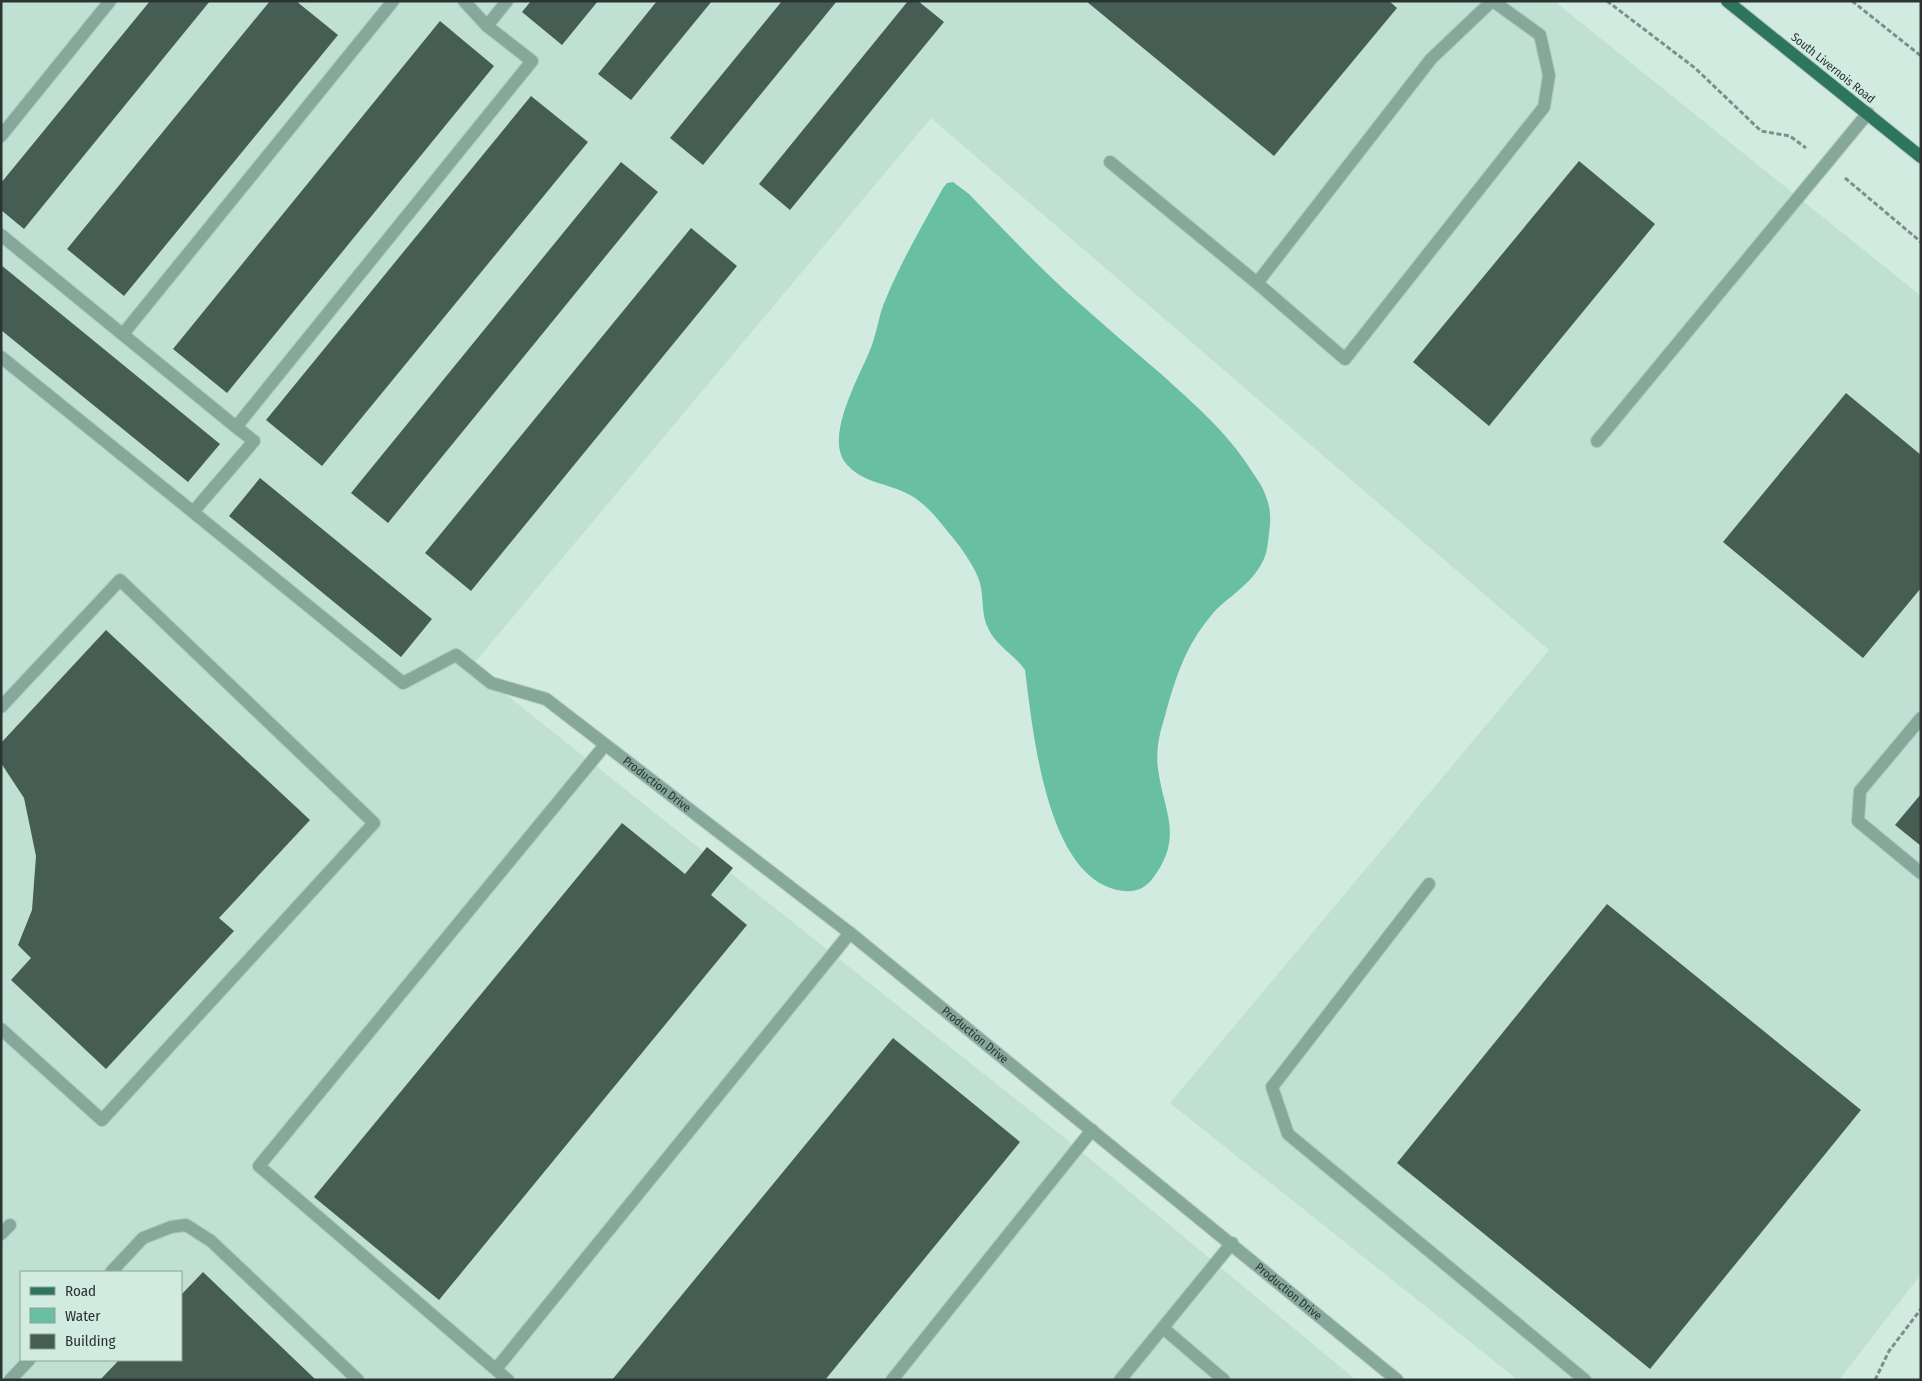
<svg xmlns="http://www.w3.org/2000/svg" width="1922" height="1381" font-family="'Fira Sans Condensed',sans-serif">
	<rect width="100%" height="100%" fill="#d1ebe1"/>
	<path fill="#bfe0d3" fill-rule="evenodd" d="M 1,1 L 1554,1 L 1921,296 L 1921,1274 L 1839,1380 L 1518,1380 L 1170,1103 L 1549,650 L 931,118 L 471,667 L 1071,1143 L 1356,1380 L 1,1380 ZM 21,1272 L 181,1272 L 181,1360 L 21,1360 Z"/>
	<path fill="#69bfa1" d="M 953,182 L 969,194 C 1002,228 1035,263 1070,295 C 1100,322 1131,348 1161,374 C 1194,404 1227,432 1251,470 C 1256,478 1262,485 1265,494 C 1271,508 1271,519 1269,533 C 1268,543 1267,553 1263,561 C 1254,580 1235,593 1220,606 C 1211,614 1205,624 1198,633 C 1180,660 1171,693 1163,723 C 1158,738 1156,754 1158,769 C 1164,813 1184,836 1153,878 C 1145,888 1138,892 1124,891 C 1046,883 1033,730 1025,670 C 1014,654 996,646 988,628 C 981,614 984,598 980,583 C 976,568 959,544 948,532 C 938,519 925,503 910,495 C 887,482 861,484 844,461 C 826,434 860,375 870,350 C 876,336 878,320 883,306 C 899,265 922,226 943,188 L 947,183 Z"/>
	<path fill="#465d54" d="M 150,1 L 210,1 L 24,229 L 1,210 L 1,183 Z
		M 270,1 L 296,1 L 338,35 L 124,296 L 67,249 Z
		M 531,1 L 598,1 L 562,45 L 522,12 Z
		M 657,1 L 712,1 L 631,100 L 598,74 Z
		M 782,1 L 837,1 L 703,165 L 670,138 Z
		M 908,1 L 918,1 L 944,22 L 790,210 L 759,184 Z
		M 1086,1 L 1389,1 L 1397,8 L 1274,156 Z
		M 440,21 L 494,66 L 227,393 L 173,349 Z
		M 531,96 L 588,142 L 322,466 L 266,420 Z
		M 1579,161 L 1655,224 L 1489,426 L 1413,362 Z
		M 621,162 L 658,192 L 388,523 L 351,493 Z
		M 691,228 L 737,266 L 471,591 L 425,553 Z
		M 1,265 L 220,444 L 188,482 L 1,330 Z
		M 1846,393 L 1921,455 L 1921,588 L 1863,658 L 1723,542 Z
		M 260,478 L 432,619 L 401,657 L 229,516 Z
		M 106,630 L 310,820 L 219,918 L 234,931 L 106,1069 L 11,980 L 31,958 L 18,945 L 32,910 L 36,856 L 24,798 L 1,763 L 1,743 Z
		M 1921,794 L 1921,846 L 1895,825 Z
		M 622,823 L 685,874 L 707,847 L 733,868 L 711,895 L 747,925 L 439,1300 L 314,1197 Z
		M 1607,904 L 1861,1110 L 1650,1369 L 1397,1163 Z
		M 893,1038 L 1020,1142 L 825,1380 L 612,1380 Z
		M 203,1272 L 316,1380 L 100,1380 L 119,1360 L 181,1360 L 181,1295 Z"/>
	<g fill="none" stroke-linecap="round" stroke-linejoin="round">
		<g stroke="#b0c6be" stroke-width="14">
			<g id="minor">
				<path d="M 464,1 L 487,26"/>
				<path id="s1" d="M 507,1 L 487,26 L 532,61 L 236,427 L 254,441 L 193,512 L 403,683 L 456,655 L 491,683 L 546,699 L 850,933 L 1397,1380"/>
				<path d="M 1492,1 L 1431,59 L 1257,283 L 1345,359 L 1544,107 L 1549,75 L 1540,35 L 1493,1"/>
				<path d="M 1,136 L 110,1"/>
				<path d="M 1110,162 L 1257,283"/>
				<path d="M 1,235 L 236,427"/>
				<path d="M 123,334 L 393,1"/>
				<path d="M 1,357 L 193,512"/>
				<path d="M 1597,441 L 1868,113"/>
				<path d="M 1,707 L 120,580 L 374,823 L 102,1120 L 1,1029"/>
				<path d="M 1921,718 L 1860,791 L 1858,821 L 1921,873"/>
				<path d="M 1429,884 L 1272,1087 L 1288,1134 L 1585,1380"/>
				<path d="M 1,1234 L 10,1225"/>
				<path d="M 111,1272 L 143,1238 L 171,1227 L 186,1225 L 211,1241 L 358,1380"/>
				<path d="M 1163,1328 L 1224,1380"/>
				<path d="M 496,1369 L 850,933"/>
				<path d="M 10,1380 L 29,1360"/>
				<path d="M 508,1380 L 259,1166 L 605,745"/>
				<path d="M 892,1380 L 1092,1130"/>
				<path d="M 1120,1380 L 1232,1243"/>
			</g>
		</g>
		<g stroke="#b0c6be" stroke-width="14">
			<path id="major" d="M 1727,1 L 1921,157"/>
		</g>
		<path stroke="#7d8f88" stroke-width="3" stroke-dasharray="5 2.5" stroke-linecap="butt" d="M 1607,1 L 1695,68 L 1761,131 L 1790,136 L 1806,148
			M 1852,1 L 1921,56
			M 1845,178 L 1921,242
			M 1875,1380 L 1889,1351 L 1921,1309"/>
		<use href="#minor" stroke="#85a89b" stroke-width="12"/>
		<use href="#major" stroke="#2d755e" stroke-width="12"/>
	</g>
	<g text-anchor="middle" stroke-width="5" stroke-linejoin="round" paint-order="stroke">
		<g font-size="12" fill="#2a3430" stroke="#d1ebe1">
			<text transform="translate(1833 68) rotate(39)" y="4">South Livernois Road</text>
			<text dy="4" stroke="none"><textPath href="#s1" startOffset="1249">Production Drive</textPath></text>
			<text dy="4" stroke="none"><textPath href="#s1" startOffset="1654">Production Drive</textPath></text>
			<text dy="4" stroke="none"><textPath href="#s1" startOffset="2059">Production Drive</textPath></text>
		</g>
	</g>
	<rect width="1922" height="1381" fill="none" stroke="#2a3430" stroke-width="5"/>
	<rect x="20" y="1271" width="162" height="90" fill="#d1ebe1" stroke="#8ea29a"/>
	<rect x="30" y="1287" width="25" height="8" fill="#2d755e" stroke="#8ea29a"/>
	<text x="65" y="1296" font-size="15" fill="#2a3430">Road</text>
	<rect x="30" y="1308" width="25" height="15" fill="#69bfa1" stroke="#8ea29a"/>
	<text x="65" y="1321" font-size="15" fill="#2a3430">Water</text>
	<rect x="30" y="1334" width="25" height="15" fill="#465d54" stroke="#8ea29a"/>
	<text x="65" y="1346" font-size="15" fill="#2a3430">Building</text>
</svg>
